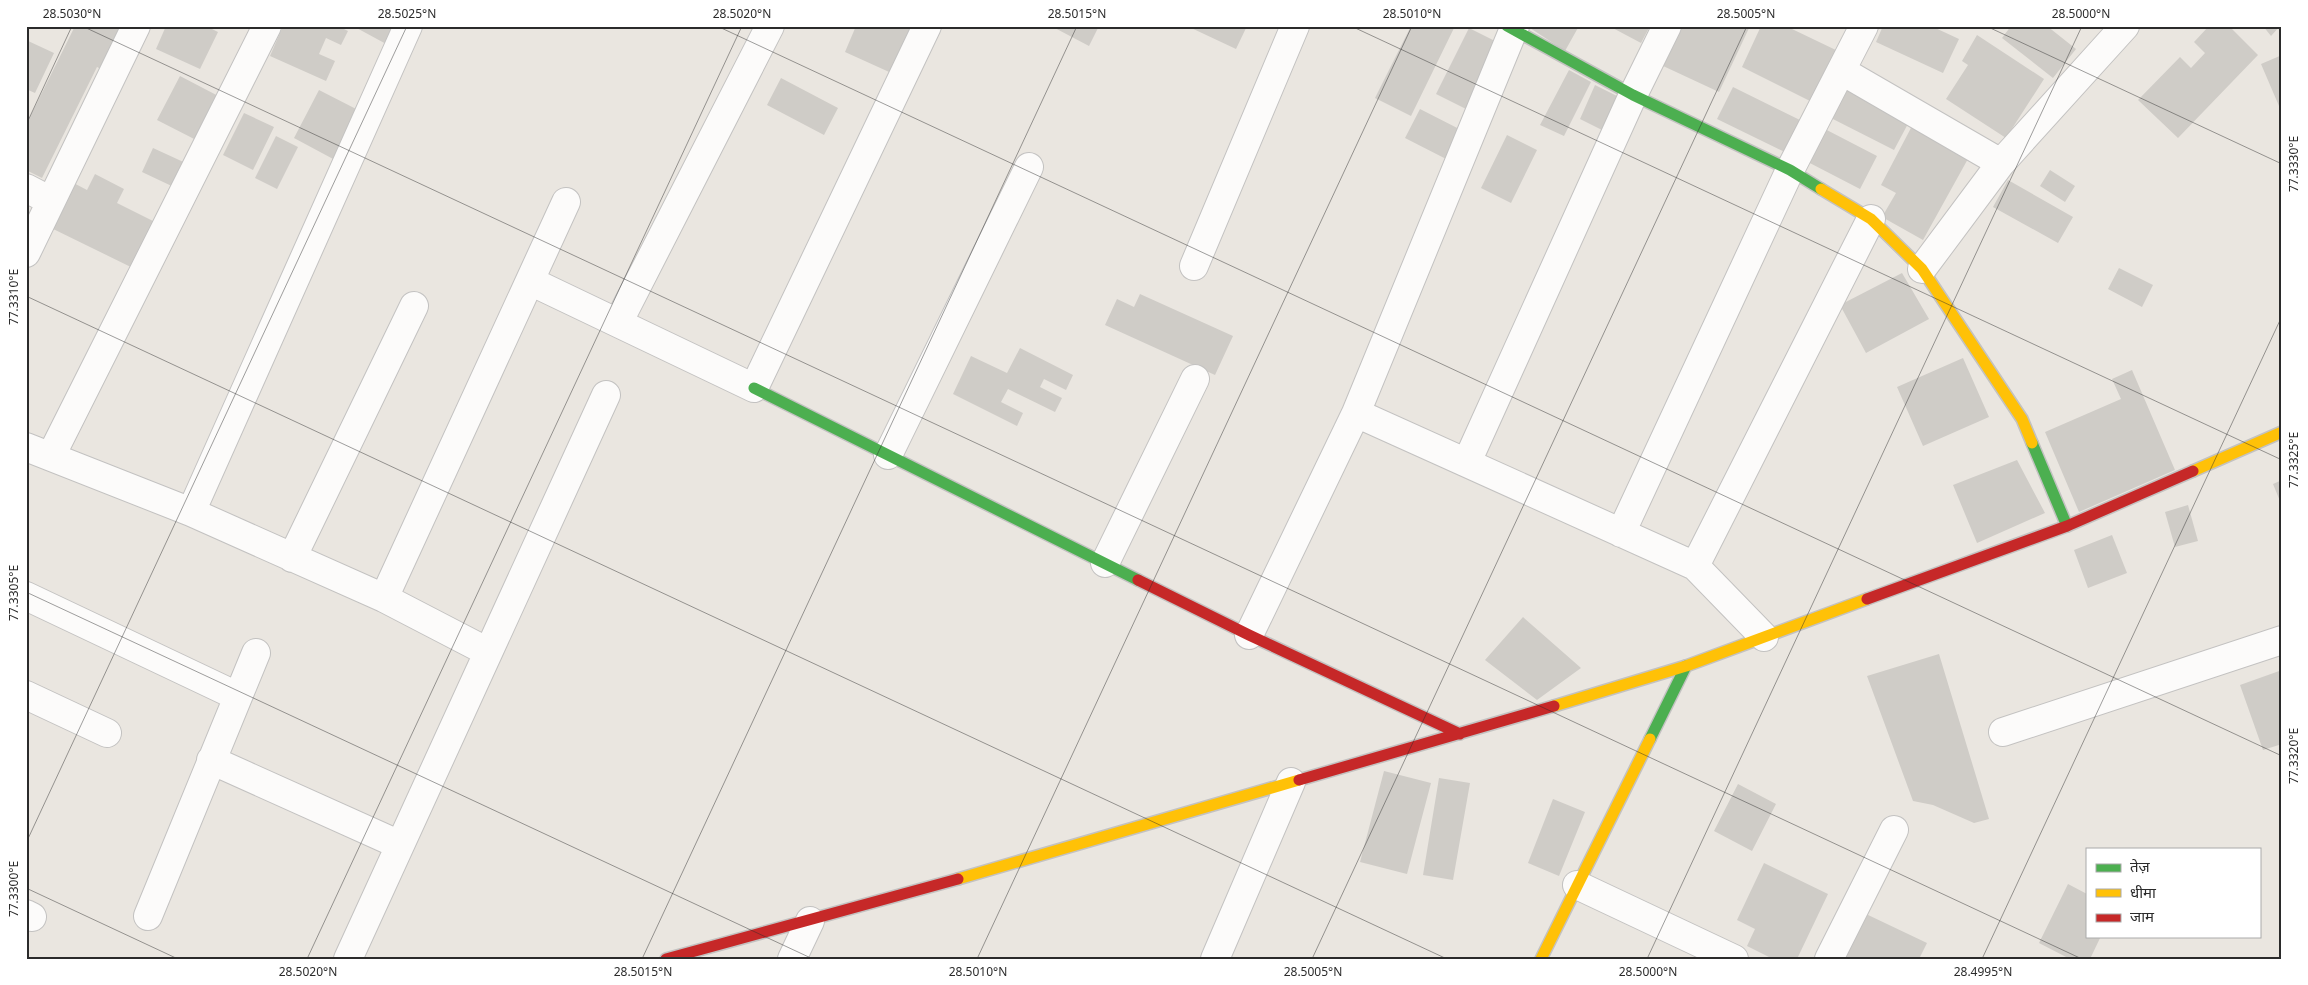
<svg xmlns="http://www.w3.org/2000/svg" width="2308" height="985" font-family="'Noto Sans','Noto Sans Devanagari',sans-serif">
	<rect width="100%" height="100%" fill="#eae6e0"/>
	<path fill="#cfccc7" d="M 75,26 L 125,26 L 103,70 L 97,67 L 42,178 L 26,170 L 26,125 Z
		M 166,26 L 206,26 L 218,32 L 200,69 L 156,49 Z
		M 283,26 L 338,26 L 348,31 L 341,45 L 326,38 L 319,54 L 335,61 L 326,81 L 270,56 Z
		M 353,26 L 398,26 L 388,45 Z
		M 856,26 L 920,26 L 898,76 L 845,52 Z
		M 1051,26 L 1099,26 L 1089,46 Z
		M 1187,26 L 1247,26 L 1236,49 Z
		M 1411,26 L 1455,26 L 1411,116 L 1375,98 Z
		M 1527,26 L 1579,26 L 1565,51 Z
		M 1609,26 L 1650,26 L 1641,43 Z
		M 1679,26 L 1750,26 L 1719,92 L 1661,65 Z
		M 1761,26 L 1793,26 L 1792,29 L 1840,52 L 1814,103 L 1742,67 Z
		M 1883,26 L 1931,26 L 1959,39 L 1943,73 L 1876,42 Z
		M 2011,26 L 2047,26 L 2076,49 L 2053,78 L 2002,38 Z
		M 2209,26 L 2229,26 L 2258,55 L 2178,138 L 2138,100 L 2180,57 L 2191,68 L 2205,53 L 2194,42 Z
		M 2263,26 L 2280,26 L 2271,36 Z
		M 1469,28 L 1503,45 L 1470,111 L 1436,94 Z
		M 1977,35 L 2044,79 L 2006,138 L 1946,99 L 1968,65 L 1962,61 Z
		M 26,40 L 54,53 L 35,93 L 26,89 Z
		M 2282,55 L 2282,113 L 2261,64 Z
		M 1569,70 L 1591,82 L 1564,136 L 1540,125 Z
		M 180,76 L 224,99 L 202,143 L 157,120 Z
		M 781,78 L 838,108 L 824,135 L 767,105 Z
		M 1595,85 L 1619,97 L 1604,131 L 1580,119 Z
		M 1843,85 L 1910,120 L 1894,150 L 1827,116 Z
		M 1733,87 L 1804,122 L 1789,154 L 1717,119 Z
		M 319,90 L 360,111 L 335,160 L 294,138 Z
		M 1420,109 L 1467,133 L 1452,162 L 1405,138 Z
		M 244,113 L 274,127 L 253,170 L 223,155 Z
		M 1912,126 L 1969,157 L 1923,240 L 1882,217 L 1896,193 L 1881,185 Z
		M 1821,127 L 1877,156 L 1860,189 L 1804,160 Z
		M 1507,135 L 1537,150 L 1511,203 L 1481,188 Z
		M 276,136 L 298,147 L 277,189 L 255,178 Z
		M 153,148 L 190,165 L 178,189 L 142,172 Z
		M 2050,170 L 2075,186 L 2065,202 L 2040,186 Z
		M 95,174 L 124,189 L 117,203 L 163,226 L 139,271 L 43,224 L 66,179 L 87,190 Z
		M 2008,180 L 2073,217 L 2058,243 L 1993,207 Z
		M 2119,268 L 2153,285 L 2142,307 L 2108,289 Z
		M 1902,273 L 1929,319 L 1866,353 L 1840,305 Z
		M 1140,294 L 1233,336 L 1215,375 L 1105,325 L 1117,299 L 1134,307 Z
		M 1020,348 L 1073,375 L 1066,390 L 1044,379 L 1040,387 L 1062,398 L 1055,412 L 1008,389 L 1001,402 L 1023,413 L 1017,426 L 953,394 L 971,356 L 1007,373 Z
		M 1963,358 L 1989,417 L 1923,446 L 1897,387 Z
		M 2132,370 L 2175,470 L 2079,512 L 2045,432 L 2121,399 L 2112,379 Z
		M 2017,460 L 2045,513 L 1977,543 L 1953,485 Z
		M 2282,480 L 2282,506 L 2273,484 Z
		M 2188,505 L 2198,541 L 2175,547 L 2165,512 Z
		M 2112,535 L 2127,573 L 2088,588 L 2074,550 Z
		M 1523,617 L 1581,668 L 1537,700 L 1485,660 Z
		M 1939,654 L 1989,819 L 1974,823 L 1933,805 L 1913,801 L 1867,676 Z
		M 2282,670 L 2282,744 L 2263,750 L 2240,685 Z
		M 1384,771 L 1431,783 L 1407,874 L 1360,862 Z
		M 1439,778 L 1470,783 L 1453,880 L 1423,875 Z
		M 1738,784 L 1776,804 L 1752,851 L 1714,831 Z
		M 1553,799 L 1585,812 L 1559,876 L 1528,863 Z
		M 1764,863 L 1828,894 L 1797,959 L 1773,959 L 1747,946 L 1755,929 L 1737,920 Z
		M 2068,884 L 2087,894 L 2087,936 L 2101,936 L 2090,959 L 2070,959 L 2039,943 Z
		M 1866,914 L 1927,943 L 1919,959 L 1845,959 Z"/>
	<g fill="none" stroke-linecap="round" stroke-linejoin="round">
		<g stroke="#c3c2c1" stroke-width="30">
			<path id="street" d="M 1842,71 L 2001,163
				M 26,188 L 51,201
				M 26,253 L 136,26
				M 1194,266 L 1295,26
				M 1922,269 L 2001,163 L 2125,26
				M 530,281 L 754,388 L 927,26
				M 618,323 L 770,26
				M 1356,413 L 1695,566 L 1764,637
				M 26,447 L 191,512 L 384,598 L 488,652
				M 888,455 L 1029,167
				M 51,456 L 267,26
				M 1467,462 L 1633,95 L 1667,26
				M 191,512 L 408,26
				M 1621,533 L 1790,170 L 1864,26
				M 292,558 L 414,306
				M 1105,563 L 1195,379
				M 1695,566 L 1871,219
				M 26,596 L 237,696
				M 384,598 L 566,202
				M 1249,635 L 1356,413 L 1515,26
				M 26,695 L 107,733
				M 2003,732 L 2282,640
				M 211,760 L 400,845
				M 1577,885 L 1734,959
				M 26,914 L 32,917
				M 148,916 L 256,653
				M 348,959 L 606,395
				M 792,959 L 810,921
				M 1215,959 L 1291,782
				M 1829,959 L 1894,830"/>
		</g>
		<g stroke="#c3c2c1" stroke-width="14">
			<path id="fast" d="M 1507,26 L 1633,95 L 1790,170 L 1821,189
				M 754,388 L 1138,580
				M 2032,443 L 2067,526
				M 1650,739 L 1686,666"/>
		</g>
		<g stroke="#c3c2c1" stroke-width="14">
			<path id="slow" d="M 1821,189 L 1871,219 L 1922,269 L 2022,419 L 2032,443
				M 2193,471 L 2282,432
				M 1554,706 L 1686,666 L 1867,599
				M 958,879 L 1299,780
				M 1541,959 L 1650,739"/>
		</g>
		<g stroke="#c3c2c1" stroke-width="14">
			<path id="jam" d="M 1138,580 L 1249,635 L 1460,734
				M 1867,599 L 2067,526 L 2193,471
				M 1299,780 L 1554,706
				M 666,959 L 958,879"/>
		</g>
		<use href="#street" stroke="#fcfbfa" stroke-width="28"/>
		<use href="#fast" stroke="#4caf50" stroke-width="11"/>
		<use href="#slow" stroke="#ffc107" stroke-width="11"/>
		<use href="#jam" stroke="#c62828" stroke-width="11"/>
	</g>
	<path fill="none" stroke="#2b2b2b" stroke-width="1" stroke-opacity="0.45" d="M 82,26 L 2082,959M 717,26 L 2282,756M 1351,26 L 2282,460M 1986,26 L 2282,164M 26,125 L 72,26M 26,296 L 1447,959M 26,592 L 813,959M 26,843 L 407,26M 26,888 L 178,959M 307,959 L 742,26M 642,959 L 1077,26M 977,959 L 1412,26M 1312,959 L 1747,26M 1647,959 L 2082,26M 1982,959 L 2282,316"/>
	<rect width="2308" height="985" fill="none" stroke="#ffffff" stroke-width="55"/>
	<rect x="2086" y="848" width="175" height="90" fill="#ffffff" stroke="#aaaaaa"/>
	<rect x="2096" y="864" width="25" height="8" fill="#4caf50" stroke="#aaaaaa"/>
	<text x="2130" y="872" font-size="15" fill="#2b2b2b">तेज़</text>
	<rect x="2096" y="889" width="25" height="8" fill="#ffc107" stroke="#aaaaaa"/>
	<text x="2130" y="898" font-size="15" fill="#2b2b2b">धीमा</text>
	<rect x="2096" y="914" width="25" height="8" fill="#c62828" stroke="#aaaaaa"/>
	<text x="2130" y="922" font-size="15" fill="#2b2b2b">जाम</text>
	<rect x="28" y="28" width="2252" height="930" fill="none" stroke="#2b2b2b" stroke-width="2"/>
	<g font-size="12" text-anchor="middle" fill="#2b2b2b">
		<text x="72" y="18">28.5030°N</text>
		<text x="407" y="18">28.5025°N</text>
		<text x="742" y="18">28.5020°N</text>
		<text x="1077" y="18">28.5015°N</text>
		<text x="1412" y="18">28.5010°N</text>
		<text x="1746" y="18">28.5005°N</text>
		<text x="2081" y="18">28.5000°N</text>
		<text transform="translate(2294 164) rotate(-90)" y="4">77.3330°E</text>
		<text transform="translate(14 297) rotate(-90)" y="4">77.3310°E</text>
		<text transform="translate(2294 460) rotate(-90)" y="4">77.3325°E</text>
		<text transform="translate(14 593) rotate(-90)" y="4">77.3305°E</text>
		<text transform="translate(2294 756) rotate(-90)" y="4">77.3320°E</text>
		<text transform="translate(14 889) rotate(-90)" y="4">77.3300°E</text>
		<text x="308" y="976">28.5020°N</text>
		<text x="643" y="976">28.5015°N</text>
		<text x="978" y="976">28.5010°N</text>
		<text x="1313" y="976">28.5005°N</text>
		<text x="1648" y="976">28.5000°N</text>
		<text x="1983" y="976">28.4995°N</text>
	</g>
</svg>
